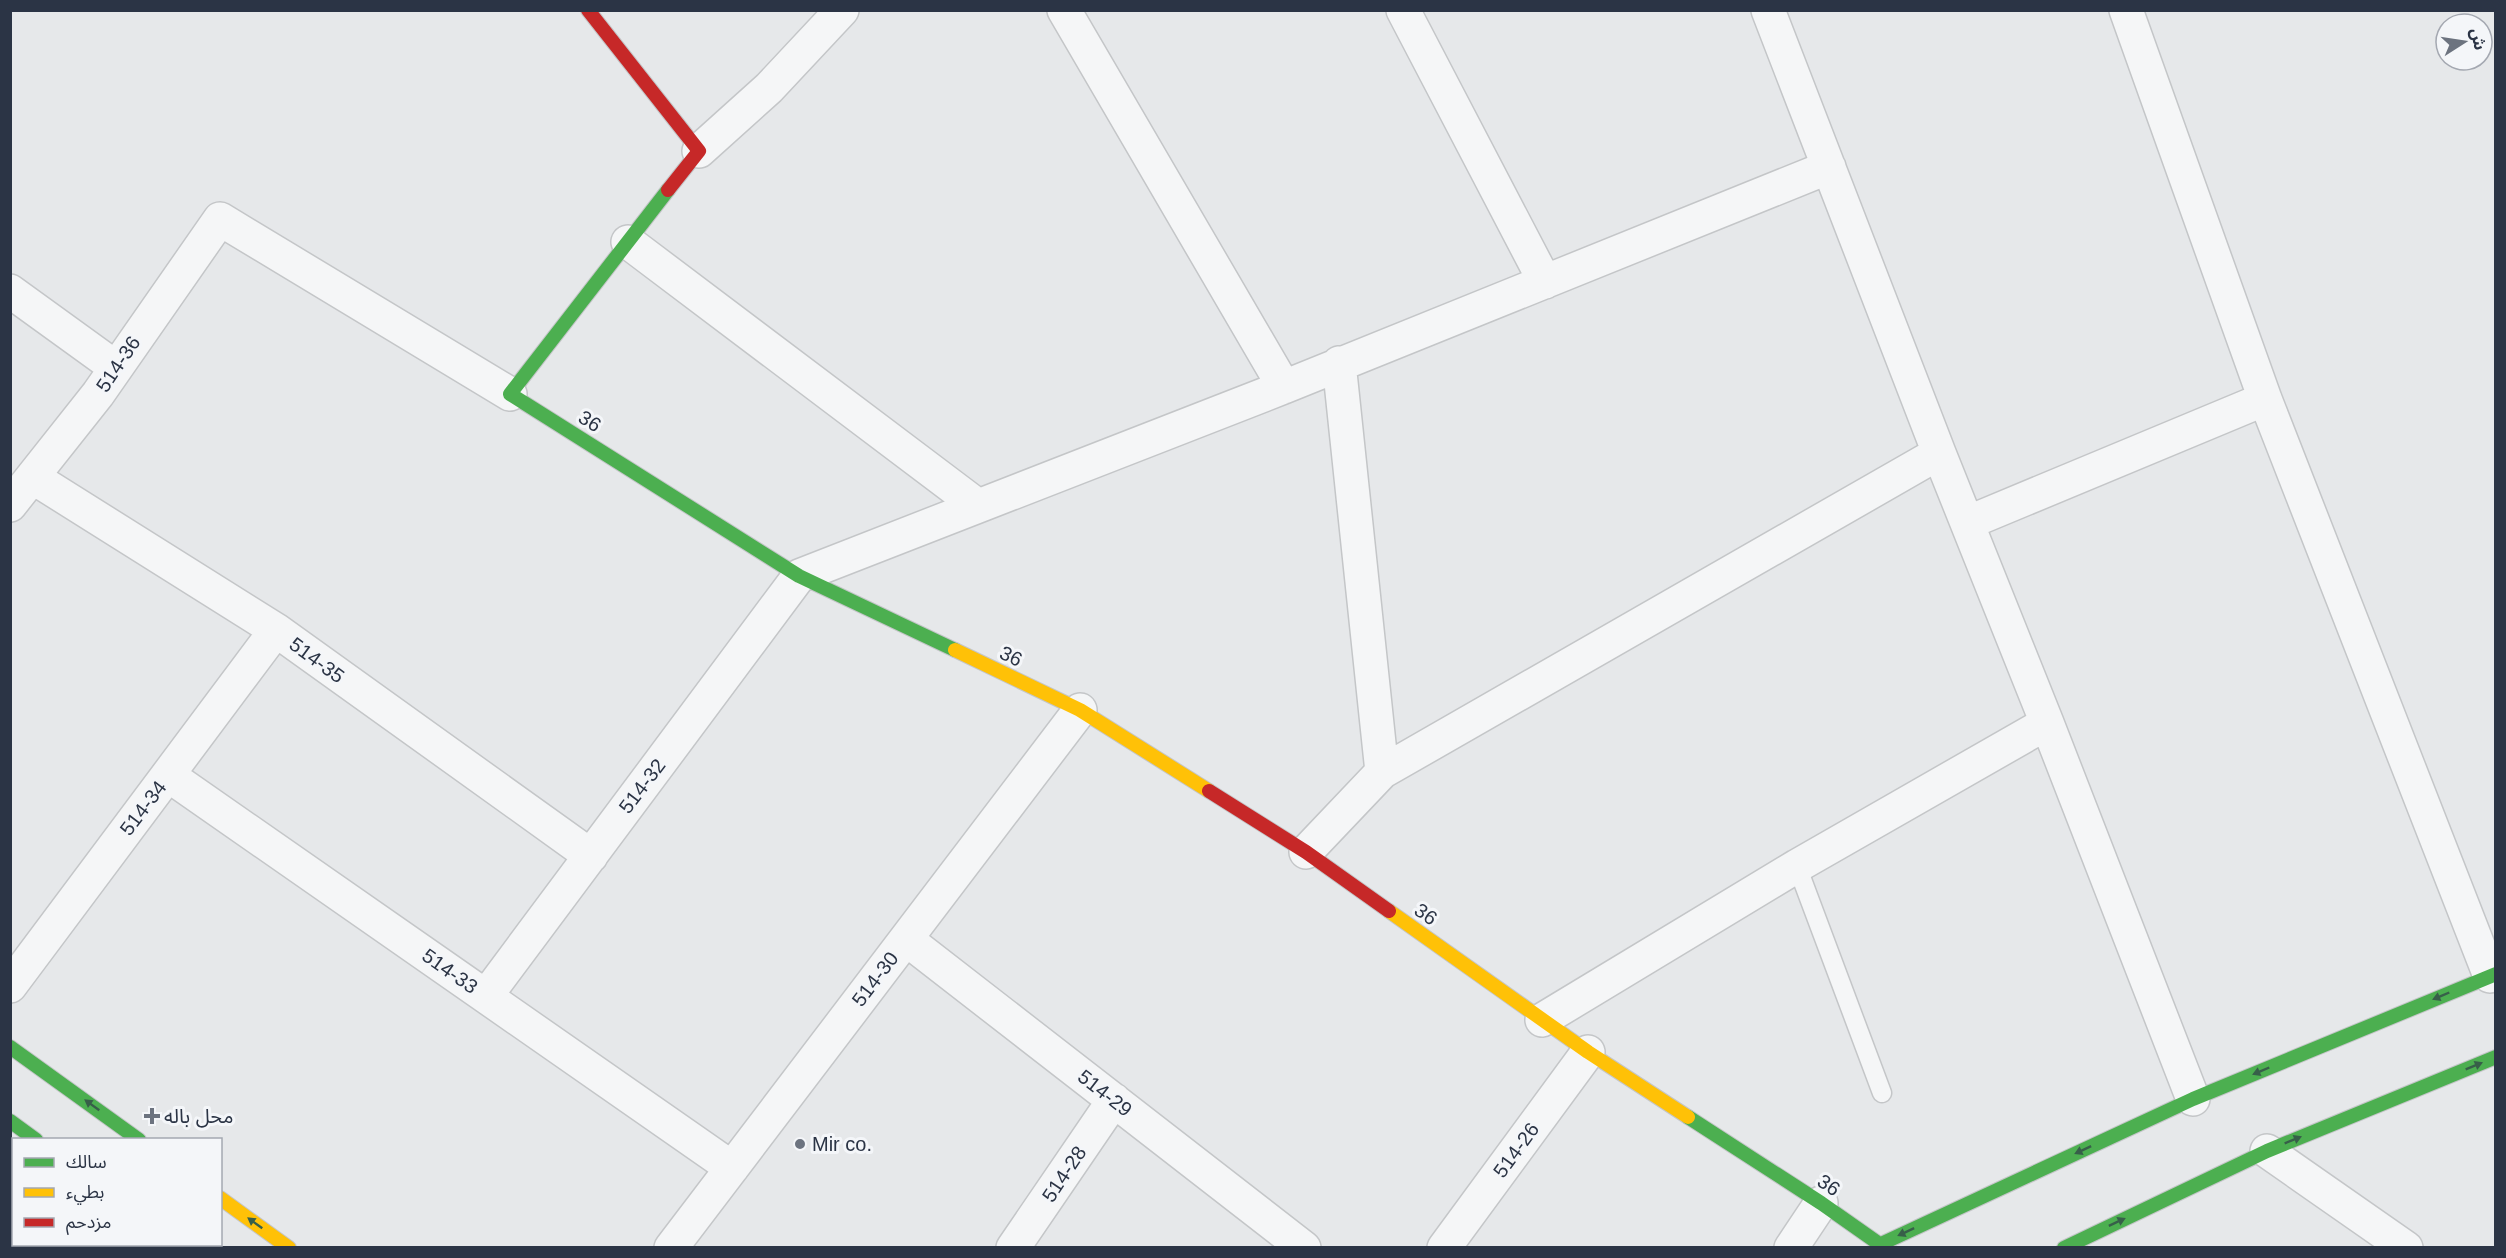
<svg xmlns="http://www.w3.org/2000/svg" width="2506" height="1258" font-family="Helvetica,'Noto Sans Arabic',sans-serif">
	<rect width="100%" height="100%" fill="#e6e8ea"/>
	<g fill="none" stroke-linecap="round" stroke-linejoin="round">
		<g stroke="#c4c6c8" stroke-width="21">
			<path id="lane" d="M 1797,866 L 1882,1093"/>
		</g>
		<g stroke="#c4c6c8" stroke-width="36">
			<path id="street" d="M 1064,10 L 1284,387
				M 1403,10 L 1545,282
				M 1768,10 L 1939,453 L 2047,723 L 2193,1099
				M 2126,10 L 2265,399 L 2490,976
				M 699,151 L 769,88 L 842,10
				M 628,242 L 978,506
				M 10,291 L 115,367
				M 1339,363 L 1382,772
				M 34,478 L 276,630 L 591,856
				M 10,505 L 98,394 L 220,219 L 510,394
				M 1967,523 L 2265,399
				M 168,775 L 732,1168
				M 1306,852 L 1382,772 L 1939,453
				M 906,939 L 1304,1248
				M 10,986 L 276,630
				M 486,996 L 799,576 L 1284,387 L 1829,167
				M 1542,1020 L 1797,866 L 2047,723
				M 2267,1151 L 2406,1248
				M 671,1248 L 1080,710
				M 1013,1248 L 1114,1100
				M 1444,1248 L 1588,1052
				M 1791,1248 L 1821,1203"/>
		</g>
		<g stroke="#c4c6c8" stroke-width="16">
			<path id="fast" d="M 668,190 L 510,394 L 799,576 L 955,650
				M 10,1047 L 139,1140
				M 1688,1117 L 1821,1203 L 1885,1248
				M 10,1121 L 36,1140
				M 1881,1244 L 2193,1099 L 2496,974
				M 2064,1248 L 2267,1151 L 2496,1057"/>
		</g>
		<g stroke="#c4c6c8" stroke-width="16">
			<path id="slow" d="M 955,650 L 1080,710 L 1209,791
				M 1389,911 L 1588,1052 L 1688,1117
				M 220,1198 L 289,1248
				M 182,1244 L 186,1248"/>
		</g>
		<g stroke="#c4c6c8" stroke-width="16">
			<path id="jam" d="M 588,10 L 699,151 L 668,190
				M 1209,791 L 1306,852 L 1389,911"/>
		</g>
		<use href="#lane" stroke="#f5f6f7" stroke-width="18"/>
		<use href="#street" stroke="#f5f6f7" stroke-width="33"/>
		<use href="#fast" stroke="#4caf50" stroke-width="14"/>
		<use href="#slow" stroke="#ffc107" stroke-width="14"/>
		<use href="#jam" stroke="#c62828" stroke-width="14"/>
	</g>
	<defs><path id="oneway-solid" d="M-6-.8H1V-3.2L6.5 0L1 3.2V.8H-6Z" transform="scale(1.5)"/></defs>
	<g fill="#375f49">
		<use href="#oneway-solid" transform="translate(2441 996) rotate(157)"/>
		<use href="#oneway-solid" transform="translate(2474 1066) rotate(-22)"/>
		<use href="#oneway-solid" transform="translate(2261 1071) rotate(157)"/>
		<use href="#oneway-solid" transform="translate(92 1105) rotate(-144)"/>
		<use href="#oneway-solid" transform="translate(2293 1140) rotate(-22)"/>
		<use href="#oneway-solid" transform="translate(2083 1150) rotate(155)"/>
		<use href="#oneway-solid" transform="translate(2117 1222) rotate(-25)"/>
		<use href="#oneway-solid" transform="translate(255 1223) rotate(-144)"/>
		<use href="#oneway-solid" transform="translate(1906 1232) rotate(155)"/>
	</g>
	<g fill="#6c737f" stroke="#f4f6f9" stroke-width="2">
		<path d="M149 1107h6v6h6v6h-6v6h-6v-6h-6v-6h6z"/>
		<circle cx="800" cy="1144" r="6"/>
	</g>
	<g text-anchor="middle" stroke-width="6" stroke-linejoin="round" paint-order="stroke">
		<g font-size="20" fill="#2b3445" stroke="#f4f6f9">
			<text transform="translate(118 364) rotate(-56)" y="7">514-36</text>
			<text transform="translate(590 421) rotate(32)" y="7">36</text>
			<text transform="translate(1011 656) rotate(26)" y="7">36</text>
			<text transform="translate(317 660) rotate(36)" y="7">514-35</text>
			<text transform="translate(642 786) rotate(-53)" y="7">514-32</text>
			<text transform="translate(143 808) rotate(-53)" y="7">514-34</text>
			<text transform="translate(1426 914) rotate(35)" y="7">36</text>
			<text transform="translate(450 971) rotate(35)" y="7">514-33</text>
			<text transform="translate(875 979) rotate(-53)" y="7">514-30</text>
			<text transform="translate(1105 1093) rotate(38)" y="7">514-29</text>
			<text transform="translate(1516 1150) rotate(-54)" y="7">514-26</text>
			<text transform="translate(1064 1174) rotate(-56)" y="7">514-28</text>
			<text transform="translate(1829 1185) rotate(34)" y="7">36</text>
		</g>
		<g font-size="20" fill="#2b3445" stroke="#f4f6f9" text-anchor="start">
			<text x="164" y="1123">محل باله</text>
			<text x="812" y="1151">Mir co.</text>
		</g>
	</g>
	<rect width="2506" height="1258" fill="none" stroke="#2b3445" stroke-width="24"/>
	<rect x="12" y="1138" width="210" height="108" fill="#f4f6f9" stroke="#a4a8b1" stroke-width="1.5"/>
	<rect x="24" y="1158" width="30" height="9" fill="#4caf50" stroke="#a4a8b1" stroke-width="1.5"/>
	<text x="66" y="1168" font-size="18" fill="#2b3445">سالك</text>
	<rect x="24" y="1188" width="30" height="9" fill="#ffc107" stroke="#a4a8b1" stroke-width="1.5"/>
	<text x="66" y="1198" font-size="18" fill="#2b3445">بطيء</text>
	<rect x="24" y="1218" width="30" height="9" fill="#c62828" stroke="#a4a8b1" stroke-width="1.5"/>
	<text x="66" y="1228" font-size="18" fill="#2b3445">مزدحم</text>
	<g transform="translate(2464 42) rotate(78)"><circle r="28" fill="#f4f6f9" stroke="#a4a8b1" stroke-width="1.5"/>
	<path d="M0-4.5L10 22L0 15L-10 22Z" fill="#6c737f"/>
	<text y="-9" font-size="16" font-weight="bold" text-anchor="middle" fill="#2b3445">ش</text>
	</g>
</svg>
